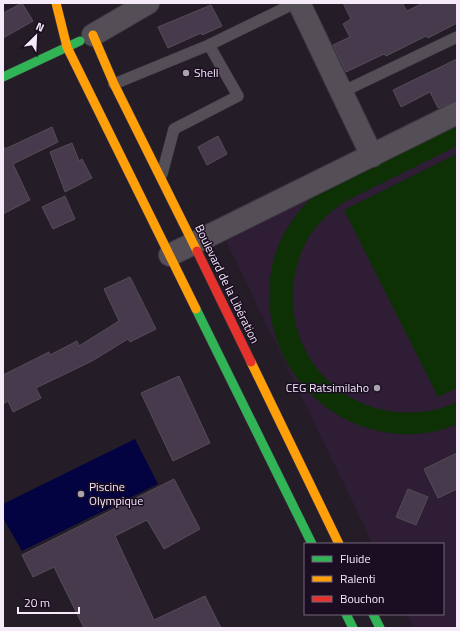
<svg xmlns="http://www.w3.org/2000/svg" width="460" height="631" font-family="'Titillium Web',sans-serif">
	<rect width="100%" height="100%" fill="#241c27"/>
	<path fill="#2e1d35" d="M 457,118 L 457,628 L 413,628 L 407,614 L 443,614 L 443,544 L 373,544 L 221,231 Z"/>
	<path fill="#0d3105" d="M 457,121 L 457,146 L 344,202 C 328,213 312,228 304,246 C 270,320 316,405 398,412 C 418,414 438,411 457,402 L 457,424 C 431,436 398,437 371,429 C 296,408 251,327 276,252 C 283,230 298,211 314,195 Z
		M 457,154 L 457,388 L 438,397 L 344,210 Z"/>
	<path fill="#030341" d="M 135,439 L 158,484 L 22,551 L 3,518 L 3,504 Z"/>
	<path fill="#473a4d" stroke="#544d57" d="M 22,3 L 33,21 L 3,38 L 3,13 Z
		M 343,3 L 402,3 L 407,11 L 423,3 L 457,3 L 457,23 L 428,38 L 426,36 L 386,56 L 384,54 L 346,72 L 333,45 L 350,37 L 343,24 L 351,19 Z
		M 211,5 L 222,26 L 202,35 L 201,33 L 168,48 L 158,27 Z
		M 457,59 L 457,101 L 438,108 L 430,92 L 401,107 L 393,90 Z
		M 52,127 L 58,142 L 13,164 L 30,200 L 3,214 L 3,145 L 5,149 Z
		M 218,136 L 227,154 L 207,165 L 198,147 Z
		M 72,143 L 79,161 L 82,159 L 92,178 L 65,192 L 50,152 Z
		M 65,196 L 75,219 L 53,229 L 42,207 Z
		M 130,277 L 156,329 L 130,342 L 128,339 L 92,361 L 36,388 L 41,398 L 13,412 L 8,401 L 3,404 L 3,375 L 49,352 L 50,355 L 77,341 L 79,346 L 119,321 L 104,289 Z
		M 179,376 L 210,443 L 173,461 L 141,393 Z
		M 457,453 L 457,489 L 438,498 L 424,469 Z
		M 174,479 L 200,529 L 164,549 L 147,520 L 115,536 L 154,620 L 205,596 L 221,628 L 84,628 L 54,567 L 33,577 L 22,555 Z
		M 408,489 L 428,497 L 416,525 L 396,517 Z"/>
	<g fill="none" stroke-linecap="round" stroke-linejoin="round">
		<g stroke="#3f3841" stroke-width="12">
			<path id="lane" d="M 114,84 L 209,45 L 295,3
				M 340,93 L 457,37
				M 162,174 L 174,129 L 238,96 L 209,45"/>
		</g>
		<g stroke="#3f3841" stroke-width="24">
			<path id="street" d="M 299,3 L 372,156
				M 93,35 L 148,3
				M 170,255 L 457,113"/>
		</g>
		<g stroke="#3f3841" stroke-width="10">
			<path id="fast" d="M 3,77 L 80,41
				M 196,309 L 312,544
				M 346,614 L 353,628
				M 373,614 L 380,628"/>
		</g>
		<g stroke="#3f3841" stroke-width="10">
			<path id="slow" d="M 56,3 L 67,47 L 196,309
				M 93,35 L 114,84 L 197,251
				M 251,362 L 339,544"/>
		</g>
		<g stroke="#3f3841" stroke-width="10">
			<path id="jam" d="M 197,251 L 251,362"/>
		</g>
		<use href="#lane" stroke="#544e57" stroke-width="11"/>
		<use href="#street" stroke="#544e57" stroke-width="22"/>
		<use href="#fast" stroke="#30b455" stroke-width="9"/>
		<use href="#slow" stroke="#ff9f0a" stroke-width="9"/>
		<use href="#jam" stroke="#e5322d" stroke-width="9"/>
	</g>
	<g fill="#aba2af" stroke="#1c0e22" stroke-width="1.5">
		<circle cx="186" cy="73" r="4"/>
		<circle cx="377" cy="388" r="4"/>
		<circle cx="81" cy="494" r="4"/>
	</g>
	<g text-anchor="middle" stroke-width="3" stroke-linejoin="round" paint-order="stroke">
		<g font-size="12" fill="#f4eaf8" stroke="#1c0e22" text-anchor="start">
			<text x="194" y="77">Shell</text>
			<text x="369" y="392" text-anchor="end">CEG Ratsimilaho</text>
			<text x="89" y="491">Piscine<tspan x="89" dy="14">Olympique</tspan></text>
		</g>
		<g font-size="12" fill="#f4eaf8" stroke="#1c0e22">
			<text transform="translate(227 284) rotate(64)" y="4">Boulevard de la Libération</text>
		</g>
	</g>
	<rect width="460" height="631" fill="none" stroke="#f4eaf8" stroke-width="8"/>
	<rect x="304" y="543" width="140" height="72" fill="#1c0e22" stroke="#726678"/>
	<rect x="312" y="556" width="20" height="6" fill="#30b455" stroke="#726678"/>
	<text x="340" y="563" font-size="12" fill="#f4eaf8">Fluide</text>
	<rect x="312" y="576" width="20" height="6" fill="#ff9f0a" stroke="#726678"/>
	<text x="340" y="583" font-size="12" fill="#f4eaf8">Ralenti</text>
	<rect x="312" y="596" width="20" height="6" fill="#e5322d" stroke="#726678"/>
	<text x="340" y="603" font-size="12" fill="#f4eaf8">Bouchon</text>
	<g transform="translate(36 36) rotate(24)" stroke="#1c0e22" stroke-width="3" paint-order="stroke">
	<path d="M0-3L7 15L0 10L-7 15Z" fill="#f4eaf8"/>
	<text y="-6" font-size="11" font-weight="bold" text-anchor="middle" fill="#f4eaf8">N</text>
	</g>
	<path d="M18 607v6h61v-6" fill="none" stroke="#f4eaf8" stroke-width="2"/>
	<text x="24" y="607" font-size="12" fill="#f4eaf8" stroke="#1c0e22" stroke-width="3" paint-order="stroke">20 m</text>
</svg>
